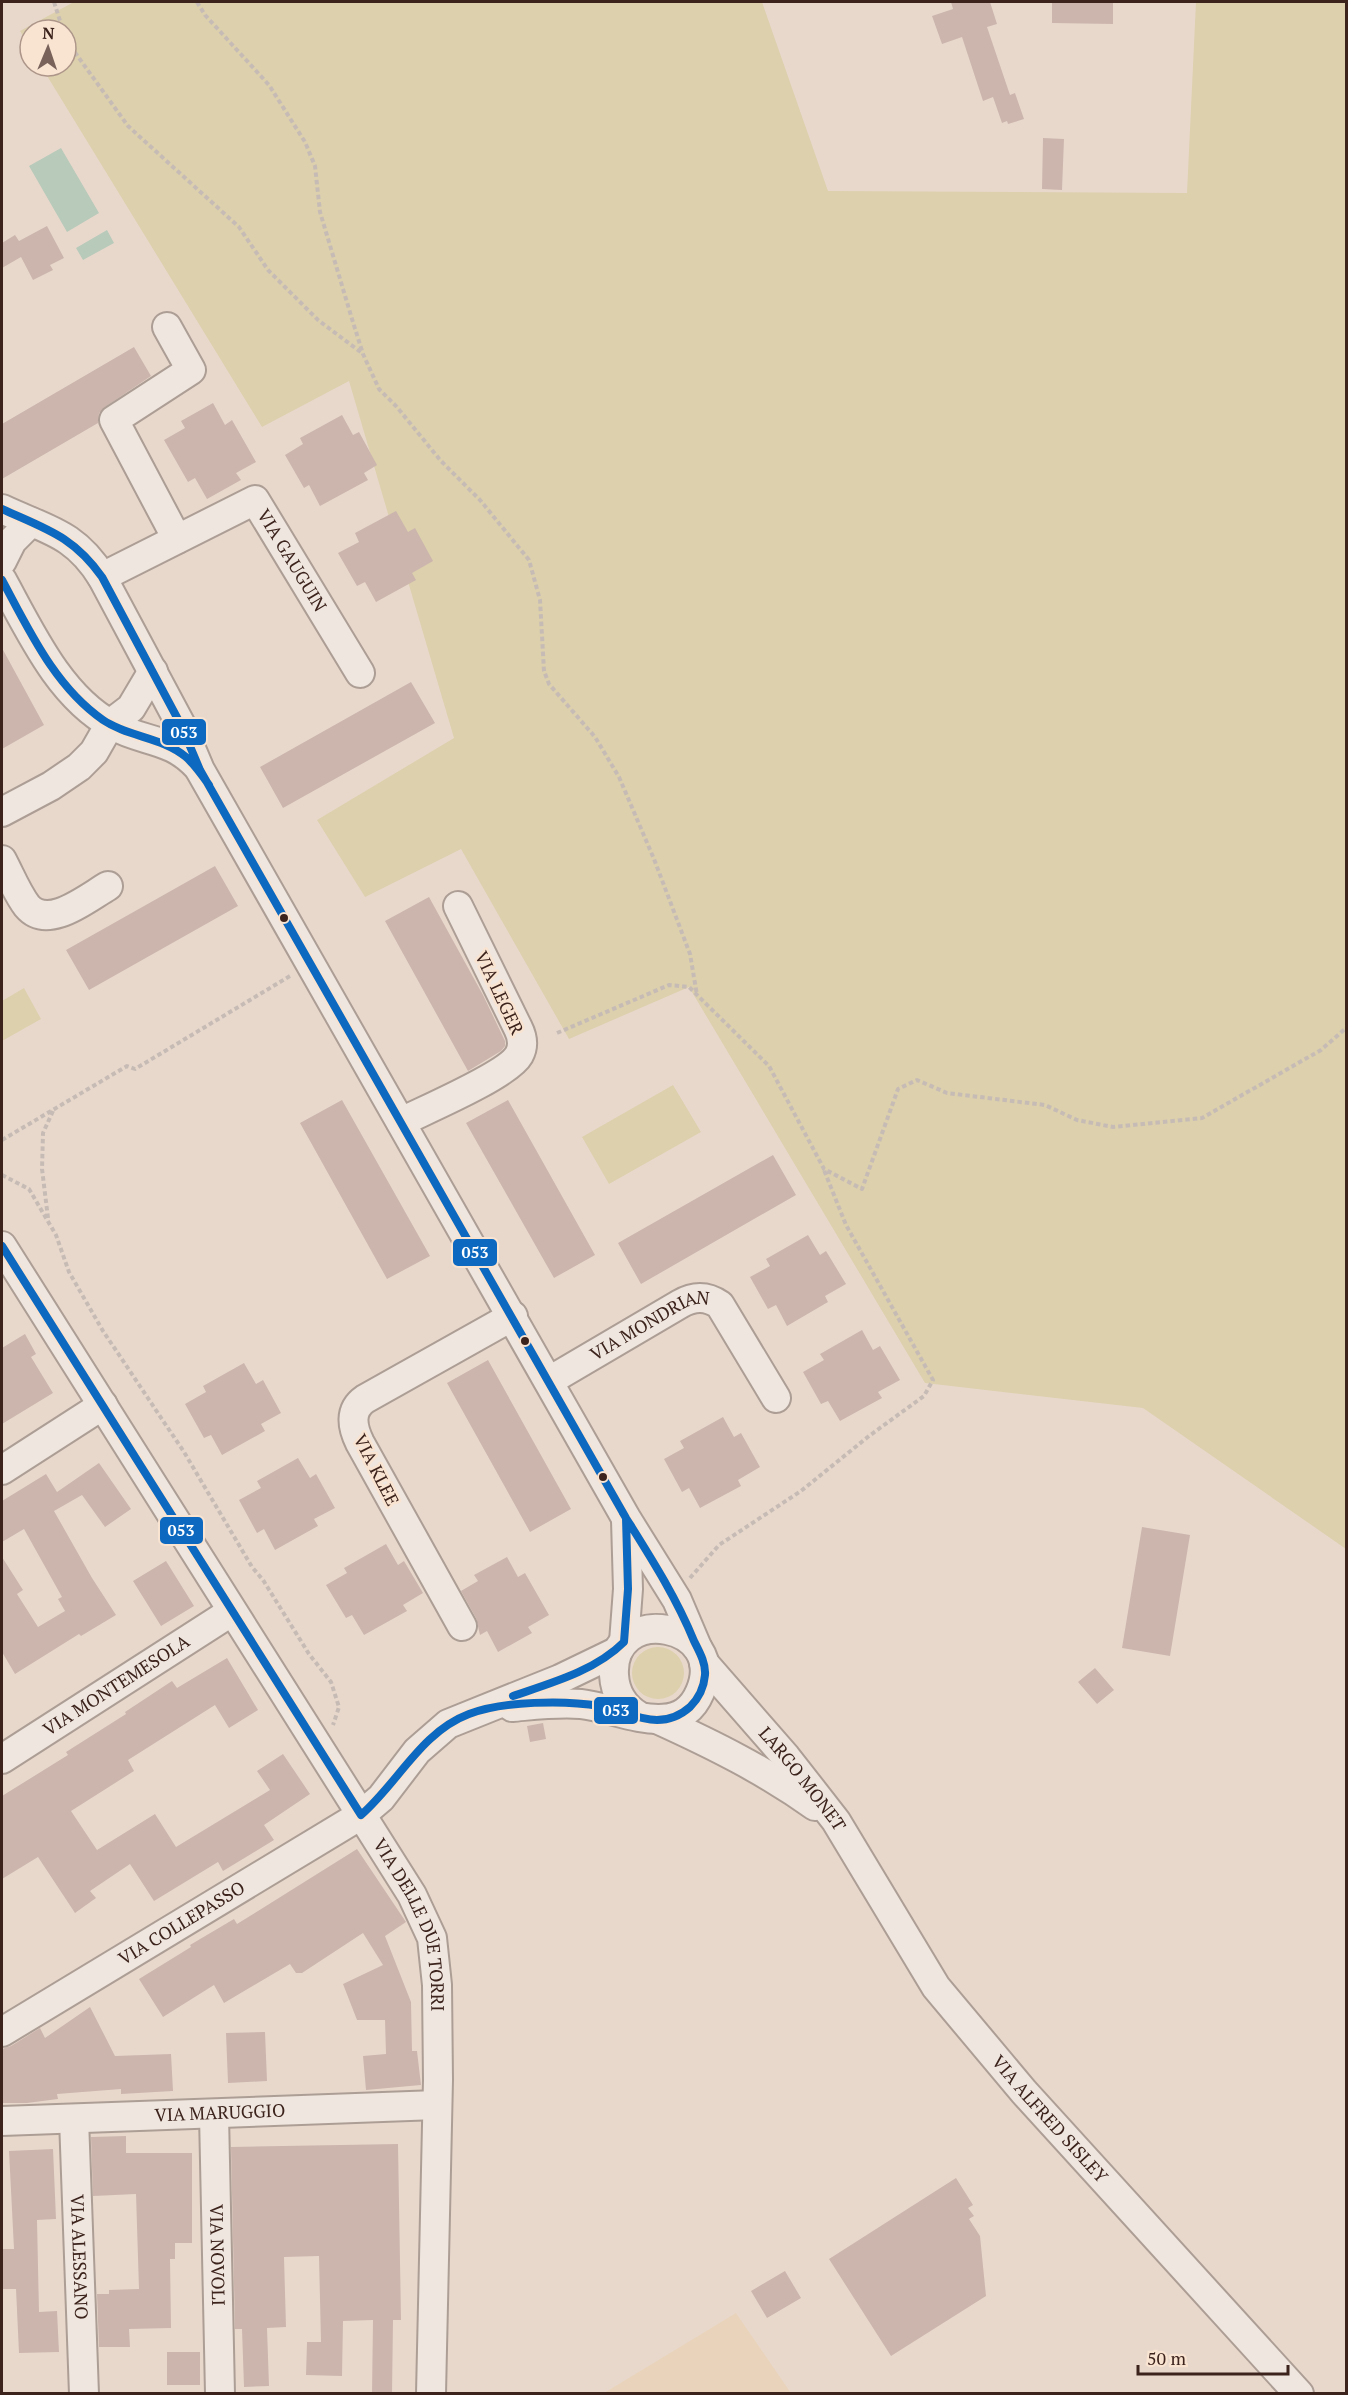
<svg xmlns="http://www.w3.org/2000/svg" width="1348" height="2395" font-family="'PT Serif',serif">
	<rect width="100%" height="100%" fill="#e8d8cc"/>
	<path fill="#e9d4bb" d="M 736,2313 L 791,2393 L 604,2393 Z"/>
	<path fill="#dcd0ad" d="M 74,2 L 762,2 L 828,191 L 1187,193 L 1196,2 L 1346,2 L 1346,1549 L 1143,1408 L 925,1383 L 689,987 L 569,1039 L 461,849 L 365,897 L 317,820 L 454,738 L 349,381 L 262,427 L 41,66 L 66,66 L 66,30 L 30,30 L 30,48 L 20,31 Z
		M 24,988 L 41,1019 L 2,1041 L 2,1001 Z
		M 673,1085 L 701,1132 L 609,1184 L 582,1137 Z
		M632 1673a26 26 0 1 1 52 0a26 26 0 1 1-52 0Z"/>
	<path fill="#b8caba" d="M 61,148 L 99,213 L 67,232 L 29,166 Z
		M 107,230 L 114,243 L 83,260 L 76,248 Z"/>
	<path fill="#ccb5ad" d="M 951,2 L 990,2 L 997,24 L 987,27 L 1010,95 L 1015,93 L 1024,119 L 1008,124 L 1007,121 L 1002,123 L 993,97 L 983,101 L 962,37 L 942,44 L 932,16 L 953,9 Z
		M 1052,2 L 1113,2 L 1113,24 L 1052,23 Z
		M 1043,138 L 1064,139 L 1062,190 L 1042,189 Z
		M 47,226 L 64,258 L 50,265 L 53,270 L 33,280 L 21,257 L 2,268 L 2,243 L 15,235 L 19,241 Z
		M 134,347 L 151,376 L 105,407 L 99,413 L 98,423 L 2,479 L 2,424 Z
		M 213,403 L 225,425 L 232,420 L 256,462 L 236,473 L 241,480 L 207,499 L 195,478 L 188,482 L 164,440 L 185,428 L 181,421 Z
		M 342,415 L 353,435 L 359,432 L 377,465 L 364,473 L 368,480 L 320,506 L 309,485 L 304,488 L 285,455 L 303,444 L 300,438 Z
		M 396,511 L 408,532 L 415,528 L 433,561 L 412,573 L 416,580 L 376,602 L 365,582 L 357,586 L 338,553 L 359,542 L 355,533 Z
		M 2,648 L 44,725 L 2,749 Z
		M 411,682 L 435,723 L 283,808 L 260,767 Z
		M 215,866 L 238,906 L 89,990 L 66,950 Z
		M 429,897 L 483,995 L 505,1041 L 505,1046 L 501,1051 L 468,1071 L 385,921 Z
		M 342,1100 L 430,1256 L 387,1279 L 300,1123 Z
		M 508,1100 L 595,1255 L 554,1278 L 466,1123 Z
		M 773,1155 L 796,1195 L 641,1284 L 618,1243 Z
		M 808,1235 L 820,1255 L 826,1251 L 846,1284 L 825,1296 L 828,1302 L 787,1326 L 776,1305 L 768,1309 L 750,1277 L 770,1266 L 766,1259 Z
		M 862,1330 L 873,1350 L 880,1346 L 900,1380 L 878,1392 L 882,1398 L 840,1421 L 828,1401 L 821,1404 L 803,1372 L 824,1360 L 820,1354 Z
		M 25,1334 L 36,1354 L 31,1357 L 53,1393 L 2,1424 L 2,1348 Z
		M 488,1360 L 571,1509 L 530,1532 L 447,1383 Z
		M 244,1363 L 256,1384 L 263,1380 L 281,1413 L 261,1424 L 265,1431 L 222,1455 L 211,1435 L 204,1438 L 185,1404 L 206,1392 L 203,1386 Z
		M 723,1417 L 734,1437 L 741,1433 L 760,1467 L 738,1480 L 741,1486 L 700,1508 L 689,1488 L 682,1492 L 664,1459 L 684,1448 L 680,1441 Z
		M 298,1458 L 310,1478 L 316,1474 L 335,1508 L 314,1519 L 318,1526 L 275,1550 L 264,1529 L 257,1533 L 239,1500 L 261,1488 L 257,1481 Z
		M 99,1463 L 131,1509 L 105,1527 L 82,1495 L 54,1511 L 92,1578 L 116,1615 L 81,1636 L 79,1634 L 15,1674 L 2,1652 L 2,1557 L 23,1590 L 17,1594 L 38,1627 L 65,1611 L 58,1599 L 62,1597 L 24,1529 L 2,1542 L 2,1501 L 46,1474 L 57,1492 Z
		M 1142,1527 L 1190,1535 L 1170,1656 L 1122,1648 Z
		M 386,1544 L 398,1565 L 404,1561 L 423,1593 L 403,1605 L 407,1611 L 364,1635 L 352,1615 L 346,1618 L 326,1585 L 347,1573 L 344,1568 Z
		M 507,1557 L 518,1577 L 525,1573 L 549,1615 L 528,1627 L 532,1633 L 498,1652 L 487,1631 L 480,1635 L 476,1618 L 461,1591 L 478,1581 L 474,1575 Z
		M 166,1561 L 194,1606 L 161,1626 L 133,1581 Z
		M 227,1658 L 258,1710 L 229,1728 L 215,1705 L 128,1760 L 134,1771 L 71,1811 L 97,1850 L 155,1814 L 176,1847 L 270,1790 L 257,1771 L 283,1754 L 310,1794 L 264,1825 L 274,1840 L 223,1871 L 218,1862 L 154,1901 L 130,1864 L 90,1891 L 96,1898 L 75,1913 L 38,1857 L 2,1879 L 2,1796 L 68,1755 L 66,1752 L 126,1714 L 125,1712 L 172,1681 L 177,1688 Z
		M 1095,1668 L 1114,1690 L 1097,1704 L 1078,1682 Z
		M 543,1723 L 546,1739 L 530,1742 L 527,1726 Z
		M 357,1849 L 406,1922 L 385,1936 L 411,2002 L 412,2051 L 417,2051 L 421,2085 L 366,2090 L 363,2056 L 386,2054 L 385,2020 L 357,2020 L 343,1984 L 383,1965 L 363,1933 L 302,1973 L 296,1973 L 290,1964 L 224,2003 L 214,1985 L 163,2017 L 139,1979 L 191,1947 L 190,1945 L 234,1919 L 237,1924 Z
		M 90,2007 L 115,2056 L 171,2054 L 173,2091 L 121,2094 L 121,2089 L 57,2094 L 58,2099 L 27,2103 L 2,2103 L 2,2049 L 11,2046 L 40,2028 L 45,2038 Z
		M 265,2032 L 267,2081 L 228,2083 L 226,2033 Z
		M 126,2136 L 126,2153 L 192,2153 L 192,2243 L 175,2243 L 175,2259 L 170,2259 L 171,2328 L 129,2329 L 130,2347 L 99,2347 L 97,2294 L 109,2294 L 109,2290 L 139,2289 L 136,2194 L 93,2196 L 91,2137 Z
		M 398,2144 L 401,2320 L 393,2320 L 392,2394 L 372,2394 L 373,2320 L 343,2321 L 342,2376 L 306,2375 L 307,2342 L 321,2342 L 319,2256 L 284,2257 L 286,2327 L 267,2328 L 269,2386 L 244,2387 L 242,2329 L 235,2329 L 231,2147 Z
		M 53,2149 L 56,2219 L 37,2220 L 39,2312 L 57,2311 L 59,2352 L 19,2353 L 16,2289 L 2,2289 L 2,2249 L 14,2249 L 9,2151 Z
		M 956,2178 L 973,2205 L 968,2208 L 974,2216 L 969,2219 L 980,2236 L 986,2296 L 891,2356 L 829,2259 Z
		M 785,2271 L 801,2298 L 767,2318 L 751,2291 Z
		M 167,2352 L 200,2352 L 200,2385 L 167,2385 Z"/>
	<g fill="none" stroke-linecap="round" stroke-linejoin="round">
		<g stroke="#ad9e95" stroke-width="32">
			<g id="minor">
				<path d="M 167,327 L 191,370 L 114,420 L 177,539"/>
				<path d="M 2,509 C 46,530 74,532 102,577 L 181,725 L 200,770 L 626,1518 L 677,1600 L 697,1647"/>
				<path d="M 2,561 L 12,541 L 31,522"/>
				<path id="s1" d="M 102,577 L 255,500 L 360,673"/>
				<path d="M 2,580 C 30,631 59,696 112,725 C 144,743 171,737 198,767"/>
				<path d="M 2,812 L 51,786 L 79,767 L 94,752 L 110,724 L 131,708 L 153,671"/>
				<path d="M 2,860 C 10,875 17,893 27,906 C 48,931 87,898 108,886"/>
				<path d="M 401,1122 C 425,1110 508,1075 519,1055 C 524,1046 522,1036 518,1028 L 458,906"/>
				<path id="s2" d="M 2,1246 L 412,1895 L 432,1938 L 437,1985 L 438,2080 L 431,2394"/>
				<path id="s3" d="M 549,1381 L 680,1304 C 694,1296 707,1296 720,1305 L 776,1398"/>
				<path d="M 2,1470 L 103,1405"/>
				<path d="M 462,1626 L 360,1443 C 352,1427 349,1410 365,1399 L 513,1316"/>
				<path d="M 624,1642 L 628,1589 L 626,1520"/>
				<path id="s4" d="M 704,1663 L 786,1757 L 836,1821 L 936,1987 L 1024,2092 L 1299,2394"/>
				<path d="M 512,1707 C 535,1705 558,1702 581,1704 C 620,1708 679,1742 700,1692 C 730,1623 610,1601 614,1675 C 615,1693 624,1707 639,1716"/>
				<path d="M 659,1720 C 714,1745 766,1771 815,1806"/>
				<path id="s5" d="M 2,1759 L 231,1612"/>
				<path id="s6" d="M 2,2032 L 361,1815 L 381,1798 L 417,1751 L 448,1724 L 560,1679 L 618,1651"/>
				<path id="s7" d="M 214,2115 L 220,2394"/>
				<path id="s8" d="M 74,2119 L 84,2394"/>
				<path id="s9" d="M 2,2121 L 437,2105"/>
			</g>
		</g>
		<path stroke="#c7bcb5" stroke-width="4" stroke-dasharray="4.5 3" stroke-linecap="butt" d="M 54,2 L 63,30
			M 197,2 L 205,15 L 269,85 L 305,142 L 315,166 L 320,212 L 352,319 L 363,354 L 379,389 L 396,406 L 441,461 L 480,500 L 529,560 L 540,600 L 544,671 L 549,684 L 595,737 L 619,777 L 654,859 L 690,954 L 697,995
			M 66,40 L 128,126 L 239,227 L 268,270 L 318,320 L 362,353
			M 557,1033 L 669,985 L 689,987 L 769,1066 L 824,1169 L 862,1189 L 898,1089 L 917,1080 L 947,1093 L 1045,1105 L 1077,1120 L 1113,1127 L 1202,1118 L 1321,1050 L 1346,1028
			M 2,1140 L 127,1066 L 135,1069 L 290,976
			M 2,1175 L 29,1189 L 56,1235 L 69,1272 L 103,1331 L 184,1452 L 252,1567 L 263,1580 L 309,1654 L 331,1682 L 339,1707 L 333,1725
			M 48,1218 L 42,1169 L 43,1133 L 53,1111
			M 690,1578 L 719,1545 L 801,1491 L 869,1436 L 924,1396 L 933,1380 L 846,1225 L 824,1170"/>
		<use href="#minor" stroke="#eee6df" stroke-width="28"/>
		<g stroke="#f9e3d1" stroke-width="12">
			<path id="bus-1" d="M 2,509 C 46,529 73,536 102,577 L 181,725 L 200,770 L 626,1518 C 651,1558 676,1597 694,1641 C 699,1651 706,1663 705,1675 C 704,1687 698,1699 690,1707 C 681,1715 669,1720 657,1720 C 637,1720 619,1709 600,1706 C 564,1700 504,1701 469,1714 C 421,1732 398,1783 361,1815
				M 2,580 C 29,630 55,687 103,720 C 128,737 162,737 186,757 C 195,765 202,775 209,785
				M 2,1246 L 361,1815
				M 513,1696 C 551,1683 595,1671 624,1642 L 628,1589 L 626,1518 L 623,1513"/>
		</g>
		<use href="#bus-1" stroke="#0c69bf" stroke-width="8"/>
	</g>
	<g fill="#3c231c" stroke="#f9e3d1" stroke-width="2">
		<circle cx="284" cy="918" r="5"/>
		<circle cx="525" cy="1341" r="5"/>
		<circle cx="603" cy="1477" r="5"/>
	</g>
	<g text-anchor="middle" stroke-width="5" stroke-linejoin="round" paint-order="stroke">
		<g font-size="18" fill="#3c231c" stroke="#f9e3d1">
			<text dy="6" stroke="none"><textPath href="#s1" startOffset="242">VIA GAUGUIN</textPath></text>
			<text transform="translate(499 993) rotate(65)" y="6">VIA LEGER</text>
			<text dy="6" stroke="none"><textPath href="#s3" startOffset="116">VIA MONDRIAN</textPath></text>
			<text transform="translate(376 1470) rotate(63)" y="6">VIA KLEE</text>
			<text dy="6" stroke="none"><textPath href="#s5" startOffset="136">VIA MONTEMESOLA</textPath></text>
			<text dy="6" stroke="none"><textPath href="#s4" startOffset="152">LARGO MONET</textPath></text>
			<text dy="6" stroke="none"><textPath href="#s6" startOffset="210">VIA COLLEPASSO</textPath></text>
			<text dy="6" stroke="none"><textPath href="#s2" startOffset="796">VIA DELLE DUE TORRI</textPath></text>
			<text dy="6" stroke="none"><textPath href="#s9" startOffset="218">VIA MARUGGIO</textPath></text>
			<text dy="6" stroke="none"><textPath href="#s4" startOffset="574">VIA ALFRED SISLEY</textPath></text>
			<text dy="6" stroke="none"><textPath href="#s7" startOffset="140">VIA NOVOLI</textPath></text>
			<text dy="6" stroke="none"><textPath href="#s8" startOffset="138">VIA ALESSANO</textPath></text>
		</g>
	</g>
	<g stroke="#f9e3d1" stroke-width="2">
		<rect x="161" y="718" width="46" height="28" rx="6" fill="#0c69bf"/>
		<rect x="452" y="1238" width="46" height="29" rx="6" fill="#0c69bf"/>
		<rect x="159" y="1516" width="45" height="29" rx="6" fill="#0c69bf"/>
		<rect x="593" y="1696" width="46" height="29" rx="6" fill="#0c69bf"/>
	</g>
	<g font-size="16" text-anchor="middle" font-weight="bold" fill="#fff">
		<text x="184" y="738">053</text>
		<text x="475" y="1258">053</text>
		<text x="181" y="1536">053</text>
		<text x="616" y="1716">053</text>
	</g>
	<rect width="1348" height="2395" fill="none" stroke="#3c231c" stroke-width="6"/>
	<g transform="translate(48 48) rotate(2)"><circle r="28" fill="#f9e3d1" stroke="#ad9689" stroke-width="1.5"/>
	<path d="M0-4.5L10 22L0 15L-10 22Z" fill="#78625a"/>
	<text y="-9" font-size="16" font-weight="bold" text-anchor="middle" fill="#3c231c">N</text>
	</g>
	<path d="M1138 2365v9h150v-9" fill="none" stroke="#3c231c" stroke-width="3"/>
	<text x="1147" y="2365" font-size="18" fill="#3c231c" stroke="#f9e3d1" stroke-width="4.5" paint-order="stroke">50 m</text>
</svg>
